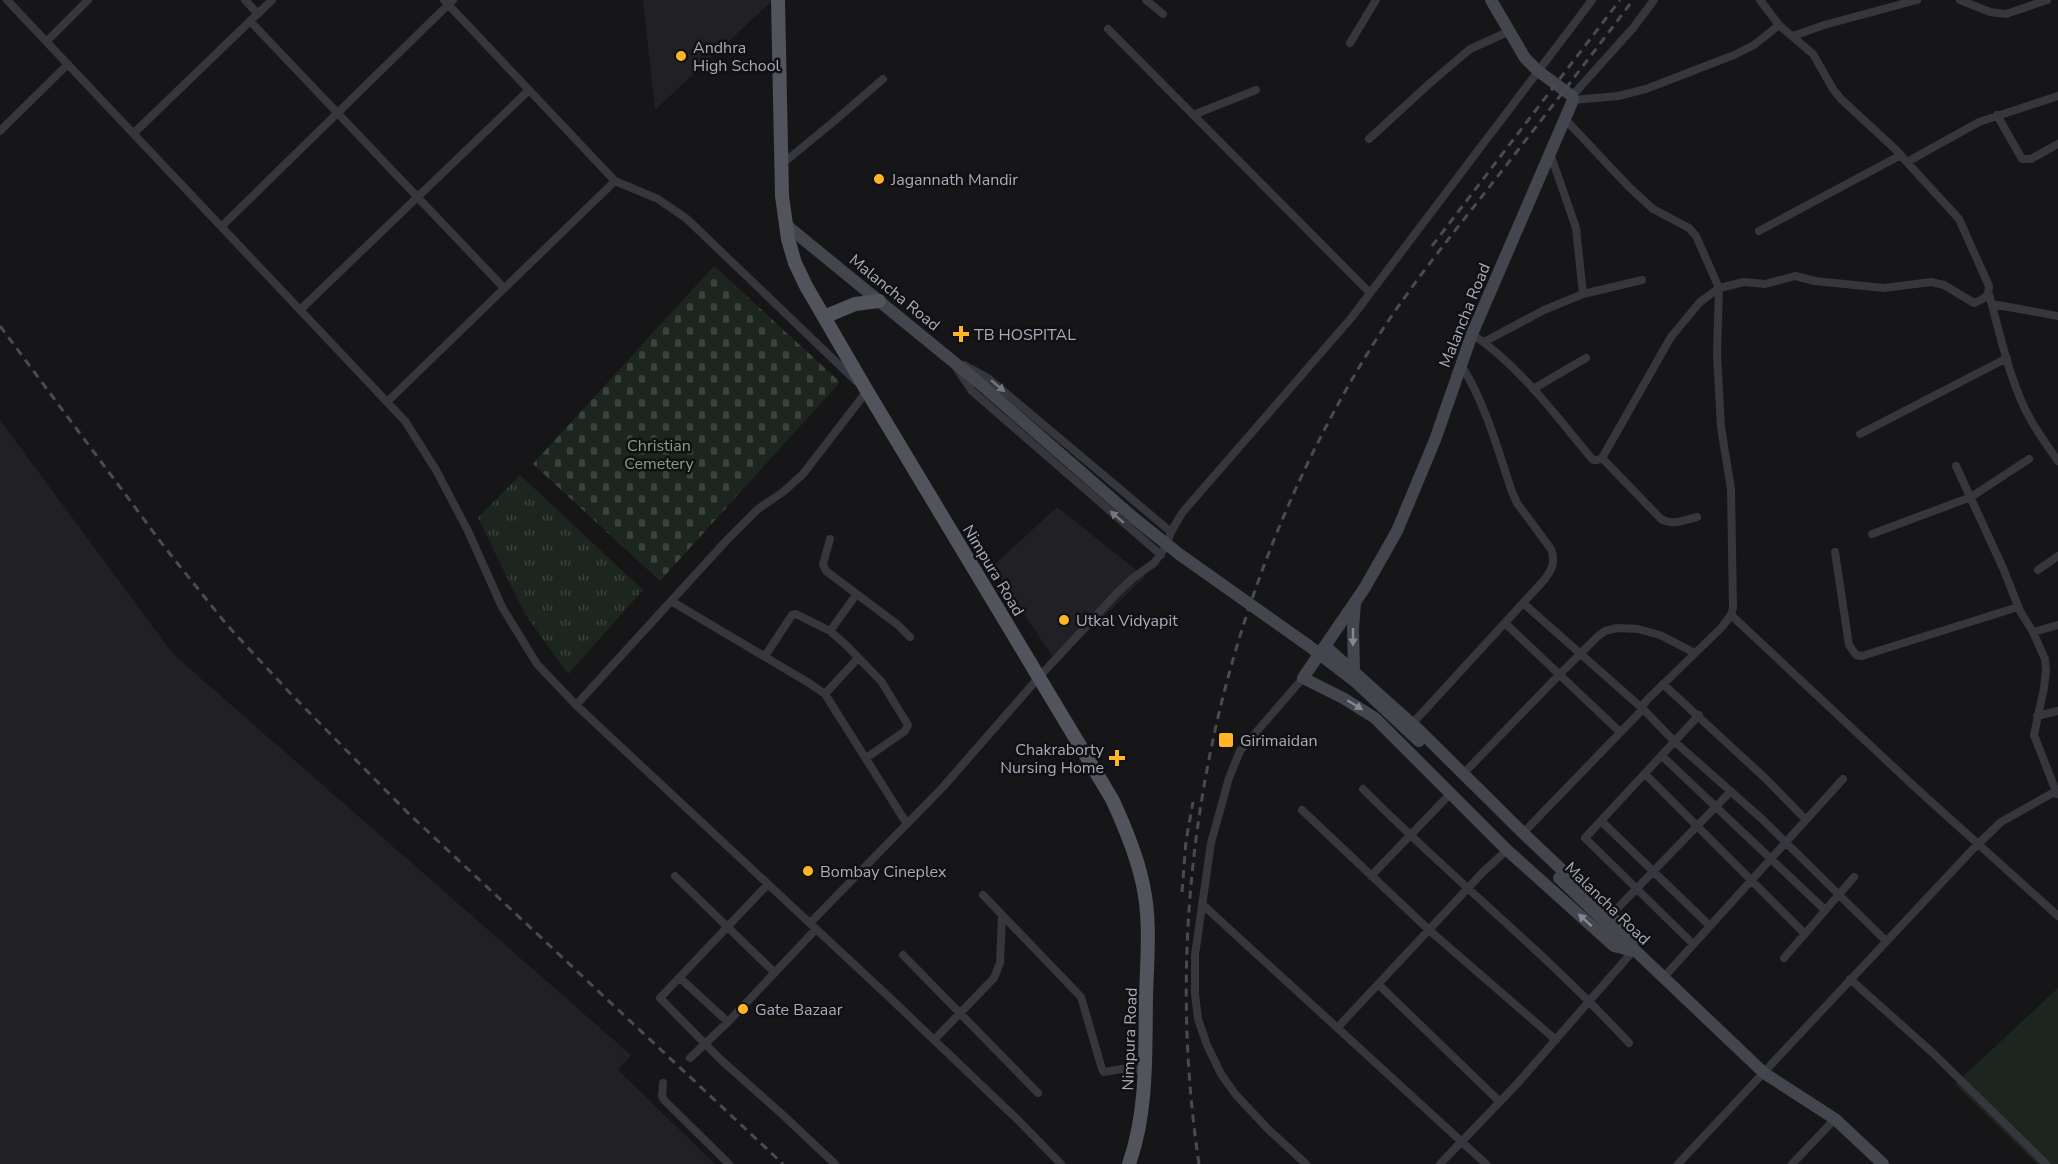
<svg xmlns="http://www.w3.org/2000/svg" width="2058" height="1164" font-family="'Nunito Sans',sans-serif">
	<defs>
		<pattern id="grass-tufts" width="24" height="20" patternUnits="userSpaceOnUse" patternTransform="scale(1.5)"><rect width="24" height="20" fill="#1d261e"/><path d="M3 7l-1-3M5 7V3M7 7l1-3M15 17l-1-3M17 17v-4M19 17l1-3" fill="none" stroke="#3b433d"/></pattern>
		<pattern id="cemetery-stones" width="16" height="16" patternUnits="userSpaceOnUse" patternTransform="scale(1.5)"><rect width="16" height="16" fill="#1d261e"/><path d="M2 7V4a2 2 0 0 1 4 0v3zM10 15v-3a2 2 0 0 1 4 0v3z" fill="#3b433d"/></pattern>
	</defs>
	<rect width="100%" height="100%" fill="#161618"/>
	<path fill="#212125" d="M 643,0 L 772,0 L 772,1 L 655,110 Z
		M 0,420 L 173,654 L 631,1055 L 618,1070 L 715,1164 L 0,1164 Z
		M 1057,507 L 1145,577 L 1056,662 L 993,566 Z"/>
	<path fill="url(#grass-tufts)" d="M 520,475 L 643,590 L 568,674 L 525,614 L 478,518 Z"/>
	<path fill="url(#cemetery-stones)" d="M 714,266 L 840,382 L 660,581 L 533,464 Z"/>
	<path fill="#1d261e" d="M 2058,988 L 2058,1164 L 2037,1164 L 1955,1084 Z"/>
	<g fill="none" stroke-linecap="round" stroke-linejoin="round">
		<path stroke="#36373d" stroke-width="8" d="M 7,0 L 405,421 L 436,470 L 468,531 L 502,607 L 537,664 L 576,705 L 889,997 L 1018,1120 L 1061,1164
			M 245,0 L 258,14
			M 444,0 L 615,181 L 658,199 L 687,219 L 856,381
			M 1146,0 L 1163,14
			M 1960,0 L 1990,12 L 2006,14 L 2047,0
			M 250,21 L 504,288
			M 1108,29 L 1370,293
			M 1793,36 L 1824,25 L 1917,0
			M 47,41 L 88,0
			M 1350,43 L 1376,0
			M 1572,96 L 1633,28 L 1654,0
			M 1573,100 L 1618,96 L 1646,89 L 1734,55 L 1754,45 L 1779,25
			M 1193,115 L 1256,90
			M 1997,115 L 2022,159 L 2031,159 L 2058,144
			M 1565,119 L 1628,186 L 1653,209 L 1689,228 L 1696,236 L 1719,288 L 1717,354 L 1721,427 L 1731,489 L 1733,608 L 1731,615 L 1721,628 L 1648,699 L 1643,705 L 1643,709 L 1675,742 L 1762,819 L 1886,941
			M 0,131 L 68,64
			M 134,133 L 272,0
			M 1369,139 L 1429,84 L 1470,49 L 1510,31
			M 1550,153 L 1576,228 L 1583,294
			M 1907,162 L 1979,122 L 2058,96
			M 782,164 L 832,123 L 883,79
			M 222,226 L 453,0
			M 1759,231 L 1901,155
			M 1989,294 C 2000,334 2011,387 2032,422 C 2040,436 2049,448 2058,461
			M 1992,304 L 2058,316
			M 301,309 L 529,90
			M 1472,334 C 1520,366 1556,416 1593,460 L 1597,460 L 1602,458 L 1671,337 L 1700,302 L 1719,288 L 1744,282 L 1765,284 L 1795,276 L 1815,281 L 1884,288 L 1931,282 L 1944,285 L 1974,303 C 1984,299 1989,297 1989,286 L 1959,219 L 1894,148 L 1841,99 L 1833,89 L 1813,54 L 1779,25 L 1760,0
			M 1484,342 L 1544,310 L 1583,294 L 1642,280
			M 964,365 L 988,378 L 1171,532
			M 957,369 L 972,391 L 1161,555
			M 1533,389 L 1586,358
			M 388,401 L 615,181
			M 1860,434 L 2007,358
			M 1602,458 L 1661,519 C 1673,526 1685,520 1697,517
			M 1956,466 L 2003,568 L 2020,611 L 2033,632 L 2045,659 L 2046,670 L 2044,688 L 2034,735 L 2057,794
			M 1872,534 L 1971,497 L 2029,459
			M 830,539 L 823,564 L 826,571 L 898,625 L 910,637
			M 1835,552 L 1849,645 L 1856,655 L 1862,656 L 2018,607
			M 2038,570 L 2058,556
			M 671,601 L 809,683 L 825,694 L 907,824
			M 1731,615 L 1917,789 L 2058,916
			M 1505,623 L 1620,732
			M 830,631 L 856,595
			M 2033,632 L 2058,625
			M 765,656 L 792,615 L 796,614 L 830,631 L 846,645 L 881,681 L 908,725 L 905,731 L 866,758
			M 1303,678 L 1240,751 L 1229,778 L 1211,843 L 1195,955 L 1195,994 L 1198,1019 L 1207,1045 L 1221,1074 L 1236,1095 L 1269,1130 L 1306,1164
			M 1663,684 L 1766,779 L 1806,820
			M 825,694 L 858,658
			M 576,705 L 726,541 L 758,509 L 783,492 L 803,474 L 867,391 L 866,390
			M 2037,716 L 2058,711
			M 1412,724 L 1545,579 C 1552,569 1556,562 1551,549 L 1517,503 L 1512,492 C 1498,450 1485,402 1461,365
			M 1662,756 L 1825,910
			M 1463,774 L 1560,674 L 1597,637 L 1605,631 L 1617,628 L 1638,629 L 1660,635 L 1695,653
			M 1645,774 L 1805,934
			M 1363,789 C 1449,876 1546,953 1629,1043
			M 1302,810 L 1429,930 L 1556,1040
			M 1601,821 L 1710,926
			M 1523,833 L 1643,709 L 1523,603
			M 675,876 L 775,973
			M 1371,876 L 1450,794
			M 768,884 L 660,998 L 720,1059 L 784,1116 L 835,1164
			M 983,895 L 1081,997 L 1102,1069 L 1104,1072 L 1127,1068 L 1145,1071
			M 1202,904 L 1486,1164
			M 1610,916 L 1731,791
			M 810,923 L 943,787 L 1039,677 L 1117,593 L 1133,578 L 1154,563 L 1165,548 L 1171,532 L 1182,513 L 1352,317 L 1592,0
			M 1693,944 L 1585,838 L 1699,715
			M 903,955 L 1038,1093
			M 1784,958 L 1854,877
			M 680,978 L 728,1022
			M 1663,978 L 1843,779
			M 1850,979 L 1934,1054 L 2046,1164
			M 1378,984 L 1500,1102
			M 1338,1027 L 1483,872 L 1507,850
			M 934,1040 L 994,978 L 1000,963 L 1002,915
			M 690,1058 L 728,1022 L 816,929
			M 663,1083 L 662,1096 L 664,1100 L 729,1164
			M 1440,1164 L 1516,1085 L 1633,951
			M 1678,1164 L 1973,849 L 2001,822 L 2058,790
			M 1792,1164 L 1835,1119"/>
		<path stroke="#44464d" stroke-width="12" d="M 786,225 L 977,381 L 1134,518
			M 1325,646 L 1421,732 L 1523,833 L 1631,935 L 1633,951 L 1614,946 L 1507,850 L 1375,718 L 1343,698 L 1303,678 L 1364,589 L 1397,531 L 1435,440 L 1472,334 L 1573,100 L 1572,96 L 1538,71 L 1525,58 L 1491,0
			M 1354,671 L 1353,628 L 1355,604
			M 1559,878 L 1764,1073 L 1835,1119 L 1883,1164"/>
		<path stroke="#52545c" stroke-width="14" d="M 778,0 L 782,196 L 788,239 L 795,263 L 806,286 L 867,391 L 1112,799 C 1125,827 1137,855 1143,885 C 1151,921 1147,960 1146,996 C 1145,1052 1148,1110 1129,1164
			M 824,317 L 855,304 L 879,301"/>
		<path stroke="#494b52" stroke-width="3" stroke-dasharray="8 6" stroke-linecap="butt" d="M 1432,246 L 1620,0
			M 0,326 L 166,549 L 227,625 L 290,693 L 408,813 L 783,1164
			M 1182,892 L 1186,841 L 1193,802
			M 1199,1164 C 1156,876 1223,580 1379,335 C 1412,284 1450,237 1487,190 C 1536,127 1585,64 1633,0"/>
		<path stroke="#44464d" stroke-width="12" d="M 1134,518 L 1179,554 L 1309,646 L 1357,683 L 1419,741"/>
	</g>
	<defs><path id="oneway-solid" d="M-6-.8H1V-3.2L6.5 0L1 3.2V.8H-6Z" transform="scale(1.5)"/></defs>
	<g fill="#747781">
		<use href="#oneway-solid" transform="translate(998 386) rotate(40)"/>
		<use href="#oneway-solid" transform="translate(1117 517) rotate(-139)"/>
	</g>
	<g fill="#848893">
		<use href="#oneway-solid" transform="translate(1353 637) rotate(90)"/>
		<use href="#oneway-solid" transform="translate(1355 705) rotate(32)"/>
		<use href="#oneway-solid" transform="translate(1585 920) rotate(-138)"/>
	</g>
	<g fill="#ffb527" stroke="#111113" stroke-width="2">
		<circle cx="681" cy="56" r="6"/>
		<circle cx="879" cy="179" r="6"/>
		<path d="M958 325h6v6h6v6h-6v6h-6v-6h-6v-6h6z"/>
		<circle cx="1064" cy="620" r="6"/>
		<rect x="1218" y="732" width="16" height="16" rx="3"/>
		<path d="M1114 749h6v6h6v6h-6v6h-6v-6h-6v-6h6z"/>
		<circle cx="808" cy="871" r="6"/>
		<circle cx="743" cy="1009" r="6"/>
	</g>
	<g text-anchor="middle" stroke-width="5" stroke-linejoin="round" paint-order="stroke">
		<g font-size="16" fill="#a7acb9" stroke="#111113" text-anchor="start">
			<text x="693" y="53">Andhra<tspan x="693" dy="18">High School</tspan></text>
			<text x="891" y="185">Jagannath Mandir</text>
			<text x="974" y="340">TB HOSPITAL</text>
			<text x="1076" y="626">Utkal Vidyapit</text>
			<text x="1240" y="746">Girimaidan</text>
			<text x="1104" y="755" text-anchor="end">Chakraborty<tspan x="1104" dy="18">Nursing Home</tspan></text>
			<text x="820" y="877">Bombay Cineplex</text>
			<text x="755" y="1015">Gate Bazaar</text>
		</g>
		<g font-size="16" fill="#a7acb9" stroke="#111113">
			<text transform="translate(895 292) rotate(39)" y="6">Malancha Road</text>
			<text transform="translate(1464 315) rotate(-68)" y="6">Malancha Road</text>
			<text transform="translate(994 570) rotate(59)" y="6">Nimpura Road</text>
			<text transform="translate(1608 903) rotate(44)" y="6">Malancha Road</text>
			<text transform="translate(1129 1039) rotate(-88)" y="6">Nimpura Road</text>
		</g>
		<g font-size="16" fill="#7ca57f" stroke="#111113">
			<text x="659" y="451">Christian<tspan x="659" dy="18">Cemetery</tspan></text>
		</g>
	</g>
</svg>
